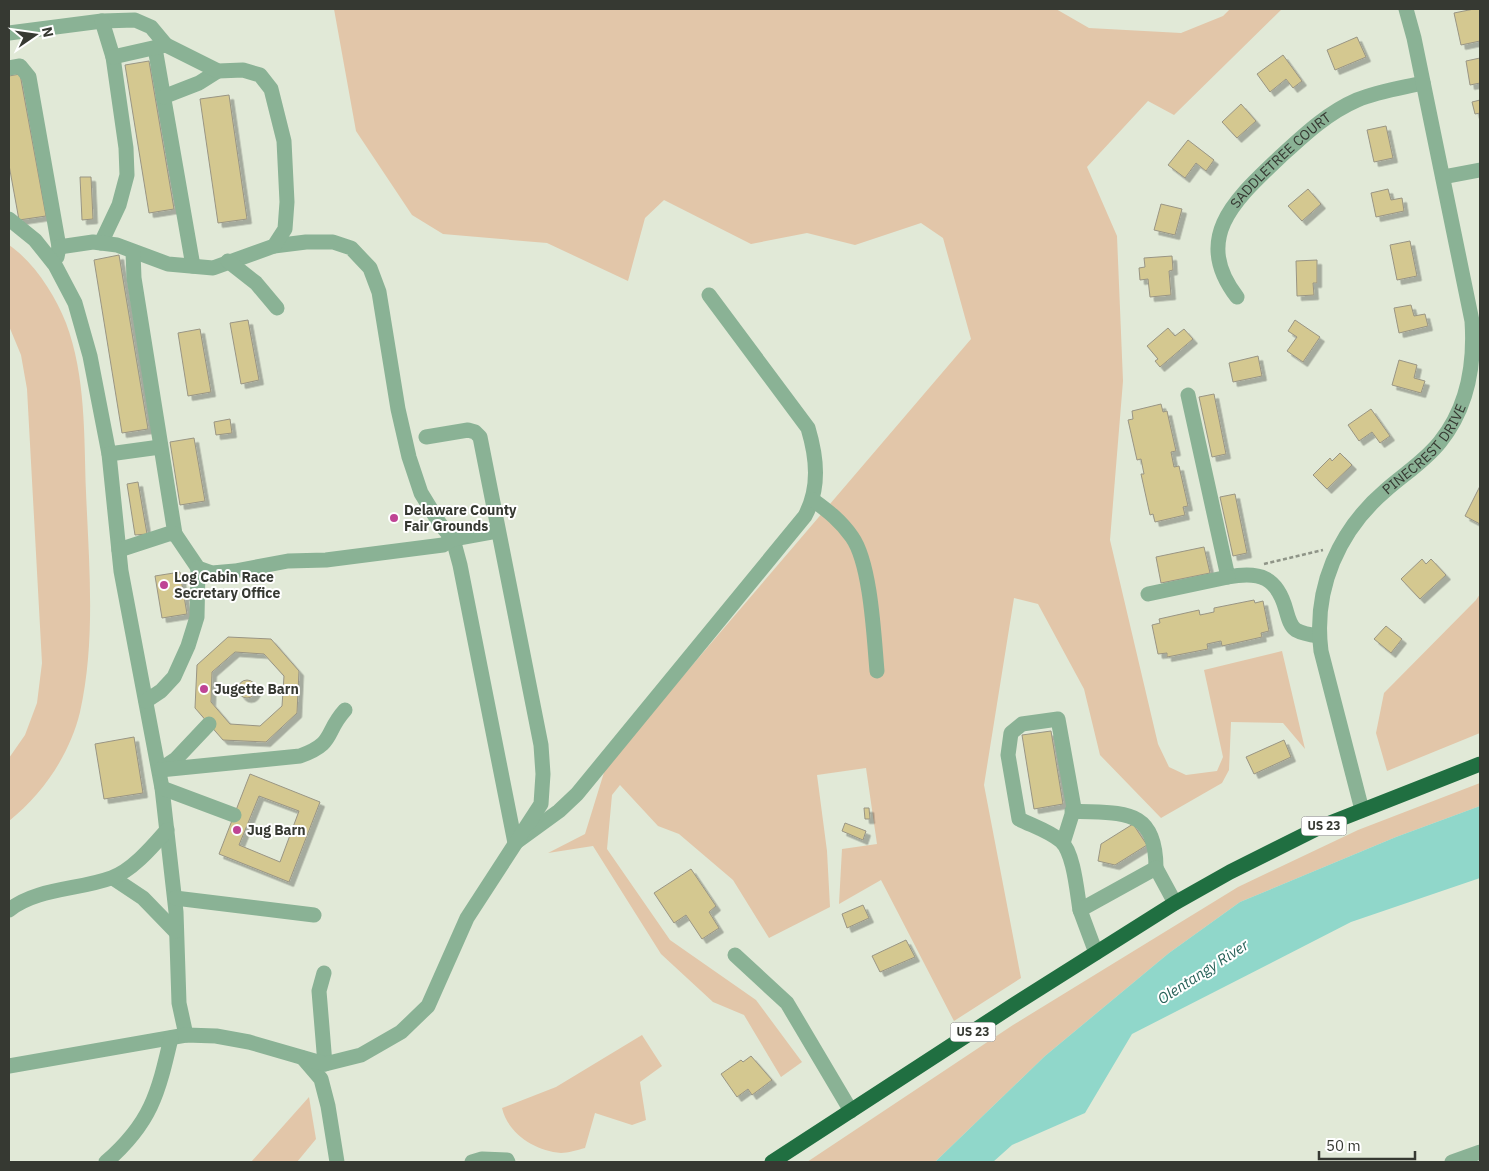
<svg xmlns="http://www.w3.org/2000/svg" width="1489" height="1171" font-family="'IBM Plex Sans',sans-serif">
	<defs>
		<filter id="shadow"><feDropShadow dx="4.5" dy="4.5" stdDeviation="0" flood-color="#0004"/></filter>
	</defs>
	<rect width="100%" height="100%" fill="#e1e9d7"/>
	<path fill="#e2c6a9" d="M 334,9 L 1056,9 L 1089,28 L 1181,33 L 1223,16 L 1230,9 L 1282,9 L 1174,115 L 1148,101 L 1087,167 L 1117,236 L 1123,381 L 1110,540 L 1158,744 L 1169,767 L 1186,775 L 1217,771 L 1223,757 L 1204,670 L 1282,651 L 1305,749 L 1283,723 L 1231,722 L 1229,770 L 1222,783 L 1161,818 L 1100,755 L 1084,689 L 1038,604 L 1014,598 L 984,785 L 1021,978 L 954,1021 L 881,880 L 839,904 L 842,849 L 877,844 L 866,768 L 817,775 L 827,851 L 830,907 L 769,938 L 733,880 L 679,834 L 658,826 L 620,785 L 612,795 L 607,849 L 670,940 L 756,1000 L 802,1062 L 781,1077 L 744,1015 L 713,1002 L 661,954 L 593,846 L 548,853 L 585,834 L 606,766 L 971,339 L 943,238 L 921,223 L 855,245 L 807,233 L 751,244 L 664,200 L 645,218 L 628,281 L 547,243 L 443,234 L 412,215 L 356,131 Z
		M 9,245 C 34,262 55,295 66,323 C 86,376 84,437 86,492 C 89,564 96,641 80,712 C 70,754 43,794 9,821 L 9,758 L 25,735 L 37,703 L 42,663 L 27,389 L 21,355 L 9,326 Z
		M 1480,594 L 1480,733 L 1387,771 L 1376,733 L 1384,693 L 1476,600 Z
		M 1480,783 L 1480,806 L 1396,837 L 1240,902 L 1169,953 L 1045,1056 L 935,1162 L 807,1162 L 1013,1025 L 1238,887 L 1358,830 Z
		M 642,1035 L 662,1066 L 640,1082 L 646,1120 L 632,1125 L 595,1113 L 585,1148 C 577,1150 568,1153 561,1153 C 535,1151 508,1134 502,1108 L 556,1087 Z
		M 309,1097 L 316,1139 L 297,1162 L 251,1162 Z"/>
	<path fill="#90d7ca" d="M 1480,806 L 1480,878 L 1351,922 L 1132,1034 L 1085,1113 L 1012,1145 L 993,1162 L 935,1162 L 1045,1056 L 1169,953 L 1240,902 L 1396,837 Z"/>
	<path fill="#d4c890" stroke="#999584" fill-rule="evenodd" filter="url(#shadow)" d="M 1474,9 L 1480,9 L 1480,41 L 1461,45 L 1454,13 Z
		M 1357,37 L 1366,57 L 1335,70 L 1327,50 Z
		M 1283,55 L 1302,81 L 1293,88 L 1286,79 L 1270,92 L 1257,74 Z
		M 1480,58 L 1480,83 L 1470,85 L 1466,61 Z
		M 149,61 L 174,209 L 149,213 L 125,65 Z
		M 20,74 L 46,216 L 19,220 L 9,165 L 9,76 Z
		M 229,95 L 247,219 L 218,223 L 200,99 Z
		M 1480,100 L 1480,113 L 1475,114 L 1472,102 Z
		M 1241,104 L 1256,121 L 1237,138 L 1222,122 Z
		M 1386,126 L 1393,158 L 1374,162 L 1367,130 Z
		M 1188,140 L 1214,160 L 1206,171 L 1196,163 L 1185,178 L 1168,165 Z
		M 80,177 L 91,177 L 93,219 L 82,220 Z
		M 1308,189 L 1321,204 L 1302,221 L 1288,206 Z
		M 1388,189 L 1391,200 L 1402,198 L 1404,211 L 1376,217 L 1371,193 Z
		M 1161,204 L 1182,209 L 1175,235 L 1154,230 Z
		M 1410,241 L 1417,276 L 1397,280 L 1390,245 Z
		M 119,255 L 148,429 L 122,433 L 94,260 Z
		M 1172,256 L 1173,270 L 1169,271 L 1171,295 L 1150,297 L 1148,279 L 1140,280 L 1139,268 L 1145,267 L 1144,258 Z
		M 1317,260 L 1317,283 L 1313,283 L 1314,295 L 1297,296 L 1296,261 Z
		M 1411,305 L 1414,316 L 1425,314 L 1428,326 L 1399,333 L 1394,308 Z
		M 248,320 L 259,380 L 241,384 L 230,323 Z
		M 1295,320 L 1320,337 L 1303,362 L 1287,351 L 1297,337 L 1288,331 Z
		M 1168,328 L 1175,336 L 1184,329 L 1193,339 L 1160,367 L 1155,361 L 1158,359 L 1147,346 Z
		M 200,329 L 211,392 L 188,396 L 178,333 Z
		M 1258,356 L 1262,376 L 1233,382 L 1229,363 Z
		M 1399,360 L 1417,365 L 1414,378 L 1425,381 L 1421,393 L 1392,385 Z
		M 1214,394 L 1226,454 L 1212,457 L 1199,397 Z
		M 1161,404 L 1163,412 L 1167,411 L 1176,451 L 1171,452 L 1174,467 L 1179,466 L 1188,506 L 1183,507 L 1185,515 L 1155,522 L 1153,514 L 1150,515 L 1141,474 L 1144,474 L 1141,459 L 1137,460 L 1128,420 L 1133,419 L 1132,411 Z
		M 1371,409 L 1390,436 L 1380,443 L 1372,432 L 1359,441 L 1348,425 Z
		M 230,419 L 232,433 L 216,435 L 214,422 Z
		M 194,438 L 205,501 L 180,505 L 170,442 Z
		M 1340,453 L 1352,465 L 1327,489 L 1313,475 L 1330,458 L 1332,461 Z
		M 138,482 L 147,534 L 135,535 L 127,484 Z
		M 1480,486 L 1480,524 L 1465,516 Z
		M 1235,494 L 1247,553 L 1233,556 L 1220,497 Z
		M 1204,547 L 1210,573 L 1161,583 L 1156,557 Z
		M 1422,559 L 1426,564 L 1431,559 L 1446,575 L 1420,599 L 1401,579 Z
		M 180,572 L 183,591 L 188,590 L 189,596 L 184,596 L 187,614 L 162,618 L 155,576 Z
		M 1254,600 L 1255,603 L 1263,601 L 1269,631 L 1261,633 L 1262,637 L 1222,646 L 1221,641 L 1207,644 L 1208,649 L 1167,657 L 1167,653 L 1158,654 L 1152,625 L 1160,623 L 1159,619 L 1199,610 L 1200,615 L 1214,612 L 1214,608 Z
		M 1386,626 L 1402,639 L 1391,653 L 1374,639 Z
		M 228,637 L 271,639 L 299,671 L 297,713 L 266,742 L 223,740 L 195,708 L 197,665 ZM 235,652 L 264,654 L 284,676 L 282,706 L 260,726 L 230,724 L 211,702 L 212,672 Z
		M238 689a9 9 0 1 1 18 0a9 9 0 1 1-18 0Z
		M 1051,731 L 1063,804 L 1034,809 L 1022,735 Z
		M 134,737 L 143,793 L 104,799 L 95,744 Z
		M 1284,740 L 1291,757 L 1254,774 L 1246,757 Z
		M 250,774 L 320,802 L 289,882 L 219,854 ZM 259,796 L 299,811 L 280,862 L 239,845 Z
		M 864,808 L 869,808 L 870,819 L 865,819 Z
		M 845,823 L 866,831 L 863,840 L 842,831 Z
		M 1133,824 L 1147,845 L 1115,865 L 1098,861 L 1101,844 Z
		M 691,869 L 716,906 L 709,912 L 719,928 L 702,939 L 686,915 L 674,923 L 654,893 Z
		M 863,905 L 869,918 L 847,928 L 842,914 Z
		M 906,940 L 915,957 L 880,972 L 872,956 Z
		M 751,1056 L 772,1080 L 752,1095 L 748,1089 L 737,1097 L 721,1074 L 741,1060 L 743,1062 Z"/>
	<g fill="none" stroke-linecap="round" stroke-linejoin="round">
		<path stroke="#8f9588" stroke-width="2.5" stroke-dasharray="4 2.5" stroke-linecap="butt" d="M 1264,564 L 1323,550"/>
		<g stroke="#8ab295" stroke-width="15">
			<path d="M 9,33 L 102,21 L 135,20 L 151,27 L 166,45"/>
			<path d="M 155,48 L 193,266"/>
			<path d="M 9,68 L 20,66 L 29,77 L 59,247 L 57,257"/>
			<path d="M 163,97 L 199,83 L 218,71"/>
			<path d="M 1443,177 L 1480,170"/>
			<path d="M 9,219 L 35,240 L 55,265 L 75,303 L 90,356 L 109,454 L 121,571 L 162,788 L 176,912 L 179,1003 L 186,1035"/>
			<path d="M 101,243 L 119,205 L 127,175 L 126,148 L 113,57 L 102,21"/>
			<path d="M 274,246 L 306,242 L 333,242 L 351,248 L 370,268 L 379,292 L 398,409 L 409,457 L 421,493 L 440,524 L 453,539 L 460,565 L 515,843 L 559,811 L 577,794 L 805,516 C 820,488 817,458 808,428 L 709,295"/>
			<path d="M 59,247 L 93,242 L 117,245 L 168,264 L 213,268 L 274,246 L 285,229 L 287,202 L 284,141 L 271,89 L 260,75 L 243,70 L 218,71 L 166,45 L 113,57"/>
			<path d="M 133,252 L 134,278 L 175,534"/>
			<path d="M 228,261 L 256,283 L 277,308"/>
			<path id="s1" d="M 1237,297 C 1191,237 1237,198 1280,157 C 1304,135 1327,113 1357,100 C 1378,91 1401,88 1423,83"/>
			<path d="M 1188,395 L 1228,577 C 1260,571 1277,577 1286,610 C 1288,617 1290,626 1296,630 C 1303,634 1311,635 1319,636"/>
			<path d="M 109,454 L 160,447"/>
			<path d="M 813,500 C 828,511 841,521 852,537 C 871,564 874,638 877,671"/>
			<path d="M 119,550 L 168,534 L 175,534 L 198,568 L 212,573 L 235,571 L 288,561 L 326,560 L 443,545 L 453,539 L 497,531"/>
			<path d="M 1148,594 L 1228,577"/>
			<path d="M 146,701 L 161,691 L 174,677 L 188,646 L 197,617 L 198,568"/>
			<path d="M 161,769 L 176,759 L 209,724"/>
			<path d="M 160,770 L 300,756 C 336,743 324,733 345,710"/>
			<path d="M 162,788 L 234,815"/>
			<path id="s2" d="M 1362,810 L 1321,651 C 1313,588 1339,530 1386,490 C 1404,474 1424,462 1440,442 C 1468,407 1475,365 1472,321 L 1414,38 L 1406,9"/>
			<path d="M 1072,811 C 1121,814 1156,806 1156,868"/>
			<path d="M 1063,843 L 1074,808 L 1058,719 L 1022,724 L 1011,733 L 1008,755 L 1019,819 C 1033,826 1049,831 1061,841 C 1074,853 1077,893 1080,910"/>
			<path d="M 113,878 L 143,898 L 175,931"/>
			<path d="M 175,898 L 314,915"/>
			<path d="M 9,910 C 37,888 78,890 111,878 C 132,871 153,846 167,830"/>
			<path d="M 1096,953 L 1080,910 L 1156,868 L 1175,903"/>
			<path d="M 735,955 L 787,1003 L 851,1111"/>
			<path d="M 324,973 L 319,991 L 325,1064"/>
			<path d="M 303,1058 L 321,1079 L 328,1106 L 337,1162"/>
			<path d="M 9,1066 L 186,1035 L 216,1036 L 249,1042 L 325,1064 L 361,1055 L 401,1032 L 428,1006 L 467,918 L 541,804 L 543,774 L 541,745 L 480,437 L 475,432 L 468,430 L 426,437"/>
			<path d="M 106,1162 C 151,1123 158,1094 171,1038"/>
			<path d="M 472,1162 L 482,1159 L 507,1160 L 508,1162"/>
			<path d="M 1452,1162 L 1480,1152"/>
		</g>
		<path stroke="#206f41" stroke-width="15" d="M 772,1162 L 1015,1004 L 1175,903 L 1230,872 L 1320,827 L 1480,764"/>
	</g>
	<g fill="#bf4494" stroke="#fff" stroke-width="2">
		<circle cx="394" cy="518" r="5"/>
		<circle cx="164" cy="585" r="5"/>
		<circle cx="204" cy="689" r="5"/>
		<circle cx="237" cy="830" r="5"/>
	</g>
	<g text-anchor="middle" stroke-width="4" stroke-linejoin="round" paint-order="stroke">
		<g fill="#fff" stroke="#727470" stroke-width="1">
			<rect x="1301.5" y="816.5" width="45" height="19" rx="4"/>
			<rect x="950.5" y="1022.5" width="45" height="19" rx="4"/>
		</g>
		<g font-size="12" font-weight="bold" fill="#363932">
			<text x="1324" y="830">US 23</text>
			<text x="973" y="1036">US 23</text>
		</g>
		<g font-size="14" fill="#363932" stroke="#fff">
			<text dy="5" stroke="none"><textPath href="#s1" startOffset="165">SADDLETREE COURT</textPath></text>
			<text dy="5" stroke="none"><textPath href="#s2" startOffset="402">PINECREST DRIVE</textPath></text>
		</g>
		<g font-size="14" font-weight="bold" fill="#363932" stroke="#fff" text-anchor="start">
			<text x="404" y="515">Delaware County<tspan x="404" dy="16">Fair Grounds</tspan></text>
			<text x="174" y="582">Log Cabin Race<tspan x="174" dy="16">Secretary Office</tspan></text>
			<text x="214" y="694">Jugette Barn</text>
			<text x="247" y="835">Jug Barn</text>
		</g>
		<g font-size="15" font-style="italic" fill="#276158" stroke="#fff">
			<text transform="translate(1203 972) rotate(-33)" y="5">Olentangy River</text>
		</g>
	</g>
	<rect width="1489" height="1171" fill="none" stroke="#363932" stroke-width="20"/>
	<g transform="translate(35 35) rotate(77)" stroke="#ffffff" stroke-width="4" paint-order="stroke">
	<path d="M0-4L9 19L0 12L-9 19Z" fill="#363932"/>
	<text y="-8" font-size="14" font-weight="bold" text-anchor="middle" fill="#363932">N</text>
	</g>
	<path d="M1319 1151v8h96v-8" fill="none" stroke="#363932" stroke-width="2.5"/>
	<text x="1326" y="1151" font-size="15" fill="#363932" stroke="#ffffff" stroke-width="4" paint-order="stroke">50 m</text>
</svg>
